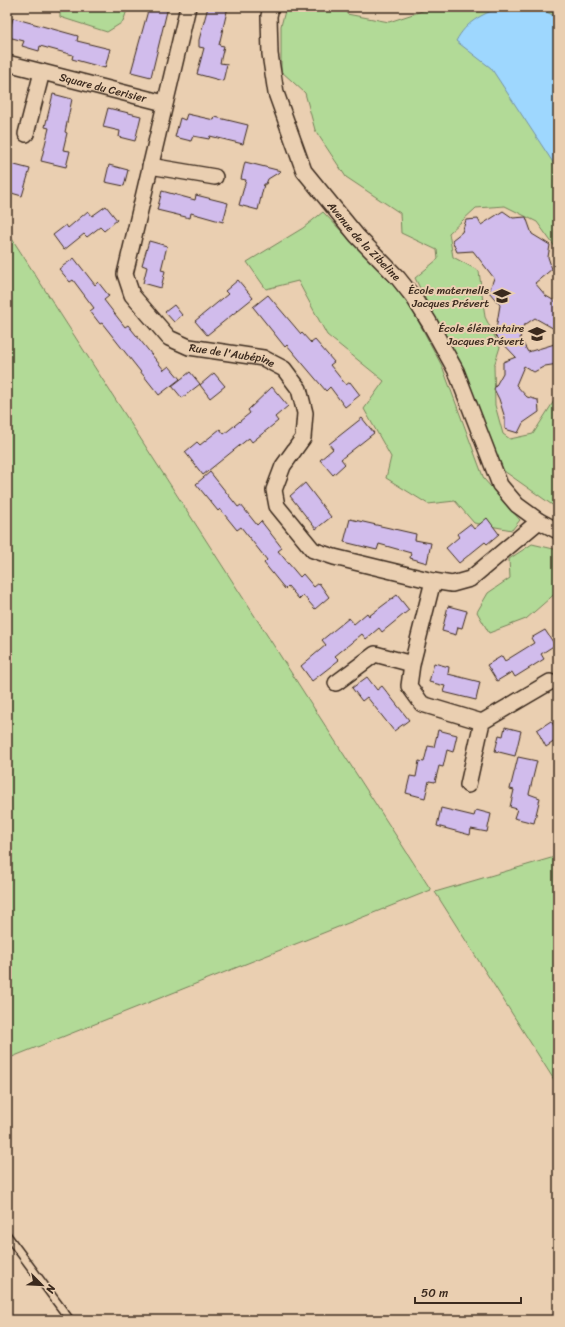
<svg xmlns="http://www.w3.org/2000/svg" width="565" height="1327" font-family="Sriracha,sans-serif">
	<rect width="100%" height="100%" fill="#eacfb1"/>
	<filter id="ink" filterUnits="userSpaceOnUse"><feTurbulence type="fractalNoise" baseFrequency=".025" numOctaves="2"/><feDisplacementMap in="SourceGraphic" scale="8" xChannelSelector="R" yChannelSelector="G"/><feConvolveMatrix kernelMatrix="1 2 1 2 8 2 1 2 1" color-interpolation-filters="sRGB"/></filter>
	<g filter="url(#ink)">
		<path fill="#b2da97" stroke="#76825a" d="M 60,7 L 128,7 L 123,22 L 107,32 L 60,17 Z
			M 286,7 L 344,7 L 347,14 L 389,22 L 434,7 L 558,7 L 558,251 L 537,222 L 505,206 L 476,208 L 449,233 L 453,257 L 479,271 L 485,317 L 500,347 L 494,366 L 495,405 L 503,434 L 510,439 L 533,434 L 554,401 L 558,403 L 558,509 L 504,471 L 480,423 L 444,337 L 415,278 L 438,259 L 437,250 L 401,233 L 400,213 L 346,177 L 315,130 L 305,93 L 281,71 L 281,26 Z
			M 323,212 L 406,298 L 442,366 L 484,479 L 520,520 L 512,530 L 474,523 L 455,501 L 428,504 L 386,478 L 391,457 L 364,409 L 384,381 L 327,335 L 298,281 L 266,289 L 247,262 L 303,228 Z
			M 7,231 L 431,890 L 7,1059 Z
			M 532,544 L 558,550 L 558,591 L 526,619 L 489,633 L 477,612 L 488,593 L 510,578 L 509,559 Z
			M 558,856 L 558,1086 L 435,892 Z"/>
		<path fill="#9ed7fe" stroke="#7692a4" d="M 500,7 L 537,7 L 558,18 L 558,170 L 491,68 L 456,41 C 467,21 480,16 500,7 Z"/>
		<path fill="#d1bcec" stroke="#3b2a1e" d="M 149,7 L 168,7 L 151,77 L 131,72 Z
			M 208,7 L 228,7 L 219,45 L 224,46 L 220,63 L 227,64 L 223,81 L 197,74 L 204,48 L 199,47 L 199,40 Z
			M 13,18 L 78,36 L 77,41 L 110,49 L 105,68 L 72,59 L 73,55 L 40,46 L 39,51 L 22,46 L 24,41 L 8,37 Z
			M 53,94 L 72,99 L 65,132 L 67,133 L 63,150 L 70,151 L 66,167 L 41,161 L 49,128 L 45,127 Z
			M 108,108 L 141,116 L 135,141 L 119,137 L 120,131 L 103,127 Z
			M 187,114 L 214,120 L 215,117 L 248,125 L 243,144 L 210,136 L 209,139 L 193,136 L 191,141 L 175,137 L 180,118 L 185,120 Z
			M 245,162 L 281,171 L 268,179 L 266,184 L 264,184 L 258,210 L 239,205 L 246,180 L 241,179 Z
			M 7,163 L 30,169 L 22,196 L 8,192 L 11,177 L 7,176 Z
			M 109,165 L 128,170 L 124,186 L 105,182 Z
			M 162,191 L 195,200 L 196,195 L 228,203 L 223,222 L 191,213 L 190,218 L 157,210 Z
			M 106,206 L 117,220 L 104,231 L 100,227 L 87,237 L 84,234 L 64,250 L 53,235 L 66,225 L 68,228 L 88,211 L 92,216 Z
			M 503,211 L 513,218 L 526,217 L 532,234 L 550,245 L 548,257 L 552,269 L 535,283 L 546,296 L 558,303 L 558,331 L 535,318 L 523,326 L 520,338 L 528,352 L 558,343 L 558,364 L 545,366 L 534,372 L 524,366 L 516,385 L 527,397 L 538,400 L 539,412 L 523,423 L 518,433 L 505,429 L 505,418 L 499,399 L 494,389 L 503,373 L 503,362 L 516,357 L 495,335 L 500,305 L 489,292 L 494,278 L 473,251 L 457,252 L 452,240 L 462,232 L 466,220 L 478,219 L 481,225 Z
			M 149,241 L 167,246 L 161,270 L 165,271 L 161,288 L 143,283 L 147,267 L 142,265 Z
			M 74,258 L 95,285 L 98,282 L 109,296 L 104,300 L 125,327 L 128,325 L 164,370 L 169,366 L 180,379 L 159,395 L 102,323 L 100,324 L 90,311 L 94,308 L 73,280 L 70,282 L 59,269 Z
			M 238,280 L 253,298 L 207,335 L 195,321 L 228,294 L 225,291 Z
			M 268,295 L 301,334 L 302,333 L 311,343 L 315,340 L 334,362 L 330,365 L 346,385 L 350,382 L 360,395 L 345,407 L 330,387 L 326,391 L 287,345 L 285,347 L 253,307 Z
			M 174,305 L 182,315 L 174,322 L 165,312 Z
			M 190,372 L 200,384 L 182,398 L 172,386 Z
			M 214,373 L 225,386 L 210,398 L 200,385 Z
			M 272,387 L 288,406 L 275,417 L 278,421 L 252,442 L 249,438 L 203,475 L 185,452 L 197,442 L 200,445 L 220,429 L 224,434 L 250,413 L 248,410 Z
			M 362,418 L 374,433 L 341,459 L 345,464 L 333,475 L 320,460 L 333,449 L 329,444 Z
			M 210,472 L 238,507 L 241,505 L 257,525 L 261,521 L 282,548 L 278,551 L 300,577 L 303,574 L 314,587 L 319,583 L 329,597 L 315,609 L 303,595 L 299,599 L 288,586 L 285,589 L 264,563 L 267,560 L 241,527 L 237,530 L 220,509 L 218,511 L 196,484 Z
			M 305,483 L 331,517 L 316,529 L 290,496 Z
			M 487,518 L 499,534 L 487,544 L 485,542 L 459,563 L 446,548 L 459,537 L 457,534 L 470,524 L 474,529 Z
			M 350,519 L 416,534 L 415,540 L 431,543 L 427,563 L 410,558 L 411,553 L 379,544 L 377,550 L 344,542 Z
			M 397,595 L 409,610 L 382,632 L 379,628 L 366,639 L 362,634 L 335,656 L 339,660 L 312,681 L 301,666 L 326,645 L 322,640 L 349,618 L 354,624 L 367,613 L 369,616 Z
			M 448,606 L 467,611 L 462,628 L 458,627 L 456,635 L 442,631 Z
			M 545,630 L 555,645 L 541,654 L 544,659 L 515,677 L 512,672 L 497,681 L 487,665 L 502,656 L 505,661 L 534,643 L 531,638 Z
			M 434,663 L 449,667 L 448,674 L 480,682 L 476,700 L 443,692 L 445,686 L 429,682 Z
			M 367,677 L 377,690 L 382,686 L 409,720 L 394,731 L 367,697 L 362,701 L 352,688 Z
			M 551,721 L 558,732 L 558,739 L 546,747 L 537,730 Z
			M 505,727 L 521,731 L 515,756 L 495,751 L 499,735 L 503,736 Z
			M 438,730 L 457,735 L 453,752 L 447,750 L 443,767 L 439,766 L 435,782 L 429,781 L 425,798 L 406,793 L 410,776 L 416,777 L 419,761 L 424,762 L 428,746 L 434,747 Z
			M 518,757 L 537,761 L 529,794 L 540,798 L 534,823 L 514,818 L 517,809 L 510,807 L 514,790 L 510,789 Z
			M 441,808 L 474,816 L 476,810 L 491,814 L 487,832 L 471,829 L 470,835 L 437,826 Z"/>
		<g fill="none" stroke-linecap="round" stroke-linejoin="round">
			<g stroke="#3b2a1e" stroke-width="10">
				<path id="service" d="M 7,1235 L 70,1320"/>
			</g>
			<g stroke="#3b2a1e" stroke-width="18">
				<g id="minor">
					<path id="s1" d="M 188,7 L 125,274 L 132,295 L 169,338 L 189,347 L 263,358 L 284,369 L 299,389 L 305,413 L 303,438 L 283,466 L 274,490 L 277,506 L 313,550 L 334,557 L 433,581 L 452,584 L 470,579 L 539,521"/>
					<path id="s2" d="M 271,7 L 269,16 L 270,54 L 276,93 L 304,171 L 357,236 L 398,278 L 414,298 L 429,322 L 456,371 L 500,485 L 517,505 L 539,521 L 558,531"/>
					<path id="s3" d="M 7,63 L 164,103"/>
					<path d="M 26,134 L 42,72"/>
					<path d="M 150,166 L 215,177"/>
					<path d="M 433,581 L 412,664 L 409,686 L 422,704 L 482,722"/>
					<path d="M 336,683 L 375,654 L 412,664"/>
					<path d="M 468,785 L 482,722 L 550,682"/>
				</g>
			</g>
			<use href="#service" stroke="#eacfb1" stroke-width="7"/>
			<use href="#minor" stroke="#eacfb1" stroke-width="15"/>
		</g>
	</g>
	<defs>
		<g id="school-bare" transform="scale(1.38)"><path d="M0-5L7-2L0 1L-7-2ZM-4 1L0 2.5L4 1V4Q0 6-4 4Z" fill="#3b2a1e" stroke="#eacfb1" stroke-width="2.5" paint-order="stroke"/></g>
	</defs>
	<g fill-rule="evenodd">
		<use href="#school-bare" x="502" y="296"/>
		<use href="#school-bare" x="537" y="334"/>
	</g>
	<g text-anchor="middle" stroke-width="4" stroke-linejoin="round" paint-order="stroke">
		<g font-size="11" fill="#3b2a1e" stroke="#eacfb1">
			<text dy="4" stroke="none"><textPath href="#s3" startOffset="99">Square du Cerisier</textPath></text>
			<text dy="4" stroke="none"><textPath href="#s2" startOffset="262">Avenue de la Zibeline</textPath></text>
			<text dy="4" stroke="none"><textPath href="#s1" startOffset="419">Rue de l'Aubépine</textPath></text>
		</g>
		<g font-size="11" fill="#3b2a1e" stroke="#eacfb1" text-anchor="end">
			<text x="489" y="294">École maternelle<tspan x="489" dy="13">Jacques Prévert</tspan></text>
			<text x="524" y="332">École élémentaire<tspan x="524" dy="13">Jacques Prévert</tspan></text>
		</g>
	</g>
	<rect width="565" height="1327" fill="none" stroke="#eacfb1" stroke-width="24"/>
	<rect x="12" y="12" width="541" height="1303" fill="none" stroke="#3b2a1e" stroke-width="1.5" filter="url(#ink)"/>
	<g transform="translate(42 1285) rotate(114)" stroke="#eacfb1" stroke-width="3" paint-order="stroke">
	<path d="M0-3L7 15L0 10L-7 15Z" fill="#3b2a1e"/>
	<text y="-6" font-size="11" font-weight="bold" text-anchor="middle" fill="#3b2a1e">N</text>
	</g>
	<path d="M415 1297v6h106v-6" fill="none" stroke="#3b2a1e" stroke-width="2"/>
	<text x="421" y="1297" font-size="12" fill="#3b2a1e" stroke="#eacfb1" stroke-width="3" paint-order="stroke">50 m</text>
</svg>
